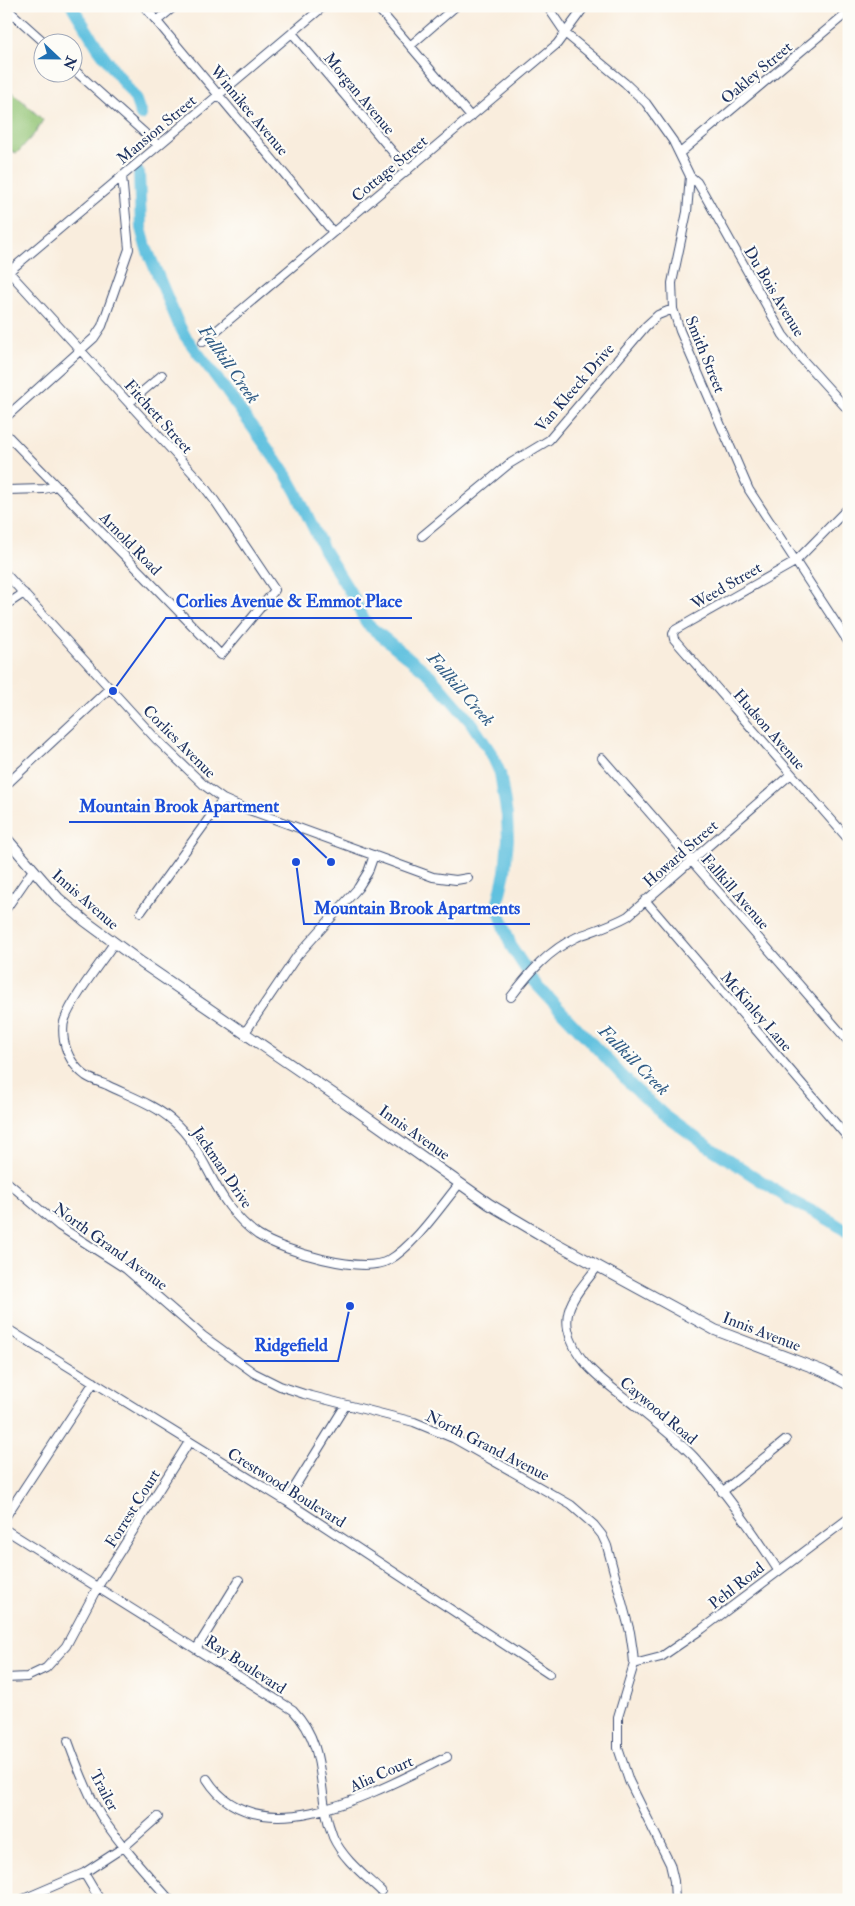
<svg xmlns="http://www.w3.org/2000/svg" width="855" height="1906" font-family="'IM FELL Double Pica',serif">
	<rect width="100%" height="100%" fill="#fdfcf7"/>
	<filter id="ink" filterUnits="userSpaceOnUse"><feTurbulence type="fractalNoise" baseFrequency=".02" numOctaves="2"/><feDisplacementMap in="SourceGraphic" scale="10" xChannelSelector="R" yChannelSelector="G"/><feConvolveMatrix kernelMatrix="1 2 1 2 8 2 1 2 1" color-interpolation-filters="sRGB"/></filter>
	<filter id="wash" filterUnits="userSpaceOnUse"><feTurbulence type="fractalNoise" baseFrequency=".0096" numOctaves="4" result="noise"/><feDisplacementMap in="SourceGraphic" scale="20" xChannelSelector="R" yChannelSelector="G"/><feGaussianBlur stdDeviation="1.12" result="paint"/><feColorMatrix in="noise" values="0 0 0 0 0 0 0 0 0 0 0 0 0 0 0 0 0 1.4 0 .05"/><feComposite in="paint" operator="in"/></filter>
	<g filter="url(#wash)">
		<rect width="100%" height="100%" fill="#f9eddd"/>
		<path fill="#92c475" stroke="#567a6a" d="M 6,86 L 43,120 L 35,133 L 17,153 L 8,150 L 6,152 Z"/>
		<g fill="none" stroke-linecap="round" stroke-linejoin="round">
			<path stroke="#61c1df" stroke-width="12" d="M 72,6 L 98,48 L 135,98 L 141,115
				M 139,173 L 141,228 L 146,247 L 178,323 L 185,336 L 222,385 L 286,474 L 296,492 L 324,550 L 355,600 L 361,614 L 368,625 L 430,675 L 470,721 L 491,753 L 500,773 L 507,816 L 508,839 L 505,872 L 498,902 L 499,911 L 511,946 L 534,982 L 634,1088 L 663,1114 L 703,1143 L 789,1199 L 831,1221 L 849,1233"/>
		</g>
	</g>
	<g filter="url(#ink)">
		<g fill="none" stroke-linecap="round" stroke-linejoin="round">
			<g stroke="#3c4c71" stroke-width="10">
				<path id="minor" d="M 144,6 L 333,232
					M 376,6 L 471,117
					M 547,6 L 566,34 L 625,83 L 646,103 L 673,141 L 690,176 L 687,212 L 672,283 L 673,309 L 680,331 L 749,490 L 849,643
					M 6,8 L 44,42
					M 157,21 L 175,6
					M 292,33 L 408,170
					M 410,46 L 456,6
					M 72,68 L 158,145
					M 680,153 L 849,11
					M 690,176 L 697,182 L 703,192 L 783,335 L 802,359 L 849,411
					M 6,274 L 324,6
					M 203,342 L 557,44 L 585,6
					M 129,403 L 162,375
					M 6,417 L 94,338 L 102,326 L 129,249 L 122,176
					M 6,434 L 221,655 L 275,590 L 215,501 L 199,480 L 9,272
					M 6,490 L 44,489 L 56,486
					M 849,507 L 795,562 L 675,630 L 673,634 L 674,639 L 849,840
					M 422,536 L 509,464 L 549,440 L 646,326 L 658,315 L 673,309
					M 6,574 L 156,739 L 205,786 L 223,799 L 241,807 L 433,877 L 456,880 L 468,878
					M 6,605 L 24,593
					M 602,758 L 849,1042
					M 6,785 L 110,688
					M 645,900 L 849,1139
					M 6,909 L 33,870
					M 141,912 L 223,799
					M 114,943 C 101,963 73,997 65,1019 C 62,1026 63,1034 64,1041 C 67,1055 75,1068 86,1076 C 92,1080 100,1082 107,1085 C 129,1096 154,1104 173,1121 C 200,1144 208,1178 229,1206 C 237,1217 247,1227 258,1235 C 283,1251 362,1275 389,1260 C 414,1246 441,1206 460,1183
					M 511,997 C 529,973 549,950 577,937 C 595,930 612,925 628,916 L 791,774
					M 244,1034 L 297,956 L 358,888 L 368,872 L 374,855
					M 6,1181 L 59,1226 L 126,1269 L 203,1336 L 254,1373 L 280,1386 L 304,1394 L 414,1422 L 453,1438 L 571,1505 L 594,1525 L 602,1535 L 607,1546 L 630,1632 L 633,1652 L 634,1664 L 618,1717 L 618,1748 L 629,1781 L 670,1864 L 674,1881 L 675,1900
					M 598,1266 C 584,1285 563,1304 568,1329 C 574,1363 608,1384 634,1405 C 654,1422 676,1438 694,1457 C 725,1491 753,1531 778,1570
					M 6,1328 L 286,1501 L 549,1674
					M 722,1492 L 786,1440
					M 286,1501 L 345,1406
					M 6,1516 L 94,1382
					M 6,1530 L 293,1710 C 330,1749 315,1792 333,1837 C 343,1859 364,1875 381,1891
					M 197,1648 L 239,1580
					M 634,1664 L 661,1657 L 702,1629 L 849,1518
					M 6,1678 L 27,1677 L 46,1668 L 66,1646 L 97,1588 L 189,1442
					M 68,1741 C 77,1766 87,1793 101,1816 C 121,1846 146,1873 170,1900
					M 207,1779 C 258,1860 385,1787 447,1757
					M 84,1873 L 100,1900
					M 21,1900 L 84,1873 L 124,1847 L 158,1817"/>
			</g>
			<g stroke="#3c4c71" stroke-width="12">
				<path id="major" d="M 6,838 L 58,898 L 85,921 L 142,963 L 345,1102 L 489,1204 L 548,1239 L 715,1330 L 823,1371 L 849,1385"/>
			</g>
			<use href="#minor" stroke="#fff" stroke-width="8"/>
			<use href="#major" stroke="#fff" stroke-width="10"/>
		</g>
	</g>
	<g text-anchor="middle" stroke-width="4.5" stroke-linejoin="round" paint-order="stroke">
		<g font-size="16" fill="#1b2f5e" stroke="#fdfcf7">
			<text transform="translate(756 72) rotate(-40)" y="6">Oakley Street</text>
			<text transform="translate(360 93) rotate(50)" y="6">Morgan Avenue</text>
			<text transform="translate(250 110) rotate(50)" y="6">Winnikee Avenue</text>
			<text transform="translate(156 129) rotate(-40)" y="6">Mansion Street</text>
			<text transform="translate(389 168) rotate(-40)" y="6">Cottage Street</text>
			<text transform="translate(775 291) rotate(59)" y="6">Du Bois Avenue</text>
			<text transform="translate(706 354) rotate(68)" y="6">Smith Street</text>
			<text transform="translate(574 387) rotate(-49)" y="6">Van Kleeck Drive</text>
			<text transform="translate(159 416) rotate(48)" y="6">Fitchett Street</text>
			<text transform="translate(131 543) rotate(46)" y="6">Arnold Road</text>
			<text transform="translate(726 585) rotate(-30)" y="6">Weed Street</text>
			<text transform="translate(770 729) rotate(49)" y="6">Hudson Avenue</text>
			<text transform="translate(180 741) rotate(45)" y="6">Corlies Avenue</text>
			<text transform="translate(680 853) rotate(-41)" y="6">Howard Street</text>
			<text transform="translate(736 891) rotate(49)" y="6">Fallkill Avenue</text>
			<text transform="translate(86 899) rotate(41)" y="6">Innis Avenue</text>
			<text transform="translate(757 1011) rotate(49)" y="6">McKinley Lane</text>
			<text transform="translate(415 1132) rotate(35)" y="6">Innis Avenue</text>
			<text transform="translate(223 1167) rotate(56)" y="6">Jackman Drive</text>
			<text transform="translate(111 1246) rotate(36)" y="6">North Grand Avenue</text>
			<text transform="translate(762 1331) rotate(21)" y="6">Innis Avenue</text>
			<text transform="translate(659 1410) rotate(40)" y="6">Caywood Road</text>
			<text transform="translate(488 1445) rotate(27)" y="6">North Grand Avenue</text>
			<text transform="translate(287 1487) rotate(32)" y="6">Crestwood Boulevard</text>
			<text transform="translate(132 1508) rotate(-58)" y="6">Forrest Court</text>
			<text transform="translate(736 1585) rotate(-38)" y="6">Pehl Road</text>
			<text transform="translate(246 1664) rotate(33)" y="6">Ray Boulevard</text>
			<text transform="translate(381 1773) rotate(-24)" y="6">Alia Court</text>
			<text transform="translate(105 1790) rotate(62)" y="6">Trailer</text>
		</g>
		<g font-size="18" font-style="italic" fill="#305b85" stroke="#fdfcf7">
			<text transform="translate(229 364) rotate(55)" y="6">Fallkill Creek</text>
			<text transform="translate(461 689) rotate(49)" y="6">Fallkill Creek</text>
			<text transform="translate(634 1060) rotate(45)" y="6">Fallkill Creek</text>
		</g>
	</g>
	<path fill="none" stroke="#1d4ed8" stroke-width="2" d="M113 691L166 618H412M331 862L289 822H69M296 862L304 924H530M350 1306L338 1361H244"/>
	<g fill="#1d4ed8" stroke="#fdfcf7" stroke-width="2">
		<circle cx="113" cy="691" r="5"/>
		<circle cx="331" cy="862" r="5"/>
		<circle cx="296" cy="862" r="5"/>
		<circle cx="350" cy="1306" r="5"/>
	</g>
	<g font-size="18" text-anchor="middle" font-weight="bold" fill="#1d4ed8" stroke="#fdfcf7" stroke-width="4.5" stroke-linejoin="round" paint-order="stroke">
		<text x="289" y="607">Corlies Avenue &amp; Emmot Place</text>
		<text x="179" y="812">Mountain Brook Apartment</text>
		<text x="417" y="914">Mountain Brook Apartments</text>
		<text x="291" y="1351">Ridgefield</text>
	</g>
	<rect width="855" height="1906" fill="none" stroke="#fdfcf7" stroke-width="25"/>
	<g transform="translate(58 58) rotate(112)"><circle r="24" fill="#fdfcf7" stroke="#a3aaba"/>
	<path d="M0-4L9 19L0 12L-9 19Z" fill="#1f6fb2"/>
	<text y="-8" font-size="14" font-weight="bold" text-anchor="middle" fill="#1b2f5e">N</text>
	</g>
</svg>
